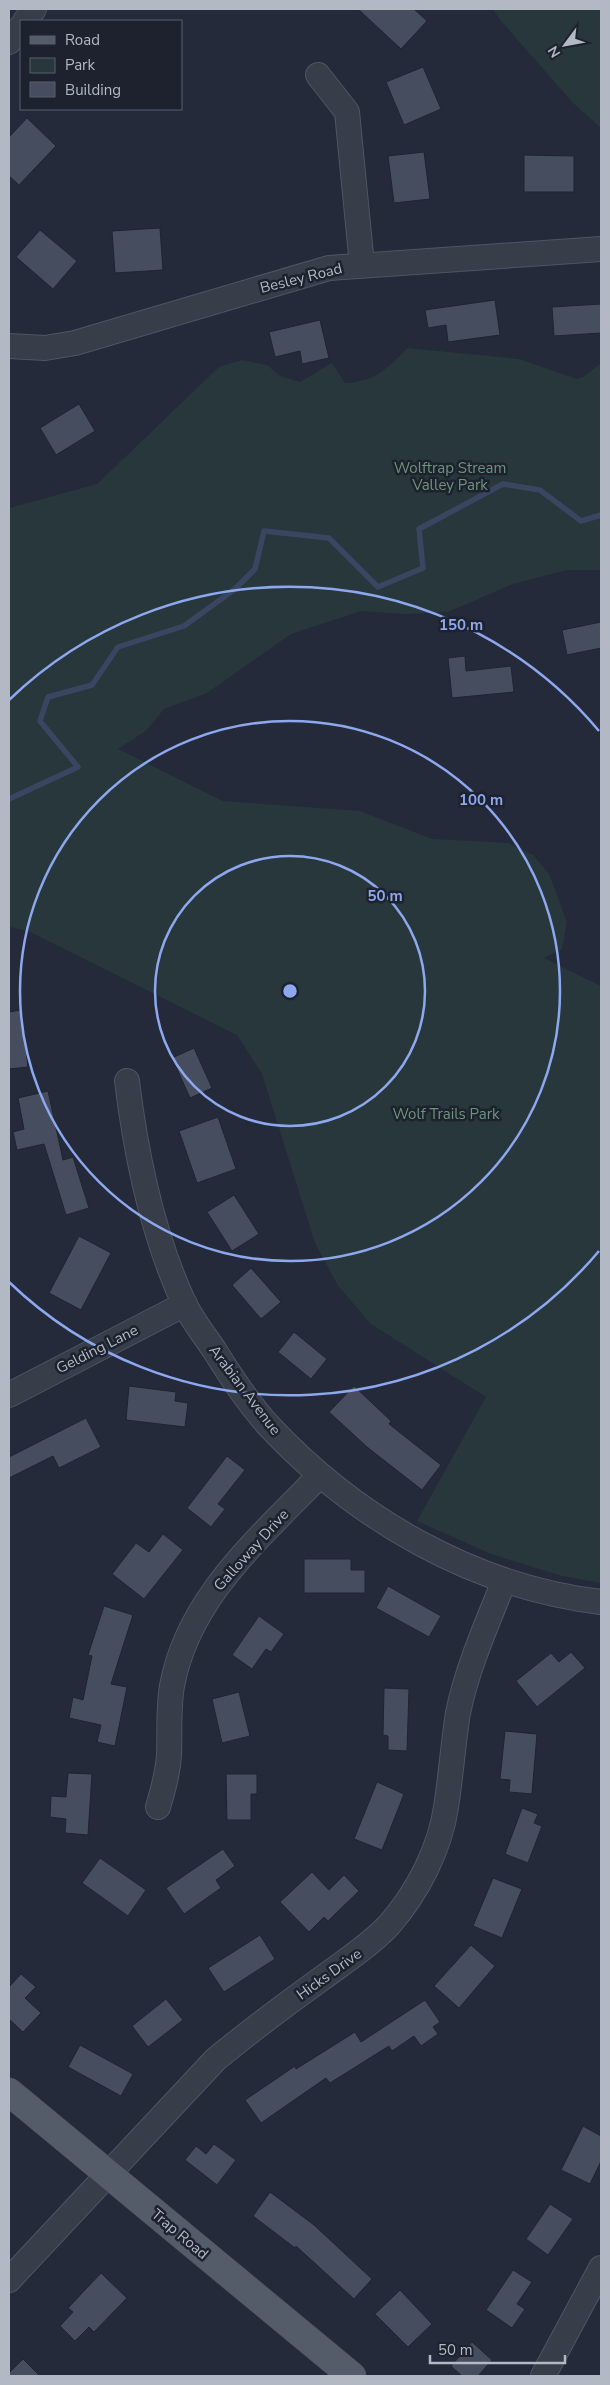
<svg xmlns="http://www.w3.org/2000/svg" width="610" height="2385" font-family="'Nunito Sans',sans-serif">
	<rect width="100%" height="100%" fill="#242a39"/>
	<path fill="#27373b" d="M 493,9 L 601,9 L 601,128 L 573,103 L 501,21 Z
		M 407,348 L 519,359 L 577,379 L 583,377 L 601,363 L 601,570 L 567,570 L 513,584 L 448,612 L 406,614 L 361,611 L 291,634 L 207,693 L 164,709 L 147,730 L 118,749 L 223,801 L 360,811 L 432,839 L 508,843 L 533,855 L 549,874 L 567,922 L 562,949 L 544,958 L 601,986 L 601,1583 L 562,1576 L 491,1554 L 417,1521 L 486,1397 L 371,1324 L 338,1286 L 315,1243 L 262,1074 L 237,1035 L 28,931 L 9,927 L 9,508 L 97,484 L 219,367 L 242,360 L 267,365 L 280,376 L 300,382 L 332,363 L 345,383 C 375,382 388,368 407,348 Z"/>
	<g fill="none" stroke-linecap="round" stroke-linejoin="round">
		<path stroke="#3a4661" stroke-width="5.5" d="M 9,799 L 78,767 L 40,721 L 48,697 L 92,685 L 118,647 L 184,626 L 235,589 L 255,569 L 264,531 L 329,538 L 378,587 L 423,568 L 419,529 L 503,484 L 540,490 L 581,521 L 601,515"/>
	</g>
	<path fill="#454d5e" stroke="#1f2430" d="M 358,9 L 414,9 L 427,21 L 401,49 Z
		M 423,67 L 441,109 L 404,125 L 386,82 Z
		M 27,118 L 56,146 L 19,185 L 9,176 L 9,137 Z
		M 424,152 L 430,199 L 394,203 L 388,156 Z
		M 524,155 L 574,156 L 574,192 L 524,192 Z
		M 160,228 L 163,270 L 115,273 L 112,231 Z
		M 40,230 L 77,261 L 53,289 L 16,257 Z
		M 495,300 L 500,335 L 448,342 L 446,325 L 428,328 L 425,310 Z
		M 601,304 L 601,333 L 554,336 L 552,307 Z
		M 320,320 L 329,358 L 302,364 L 300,351 L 275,357 L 269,332 Z
		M 79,404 L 95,431 L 56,455 L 40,428 Z
		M 601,622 L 601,648 L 567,655 L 562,630 Z
		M 465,656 L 466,671 L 511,666 L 514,692 L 452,698 L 448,658 Z
		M 21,1010 L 28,1067 L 9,1069 L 9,1012 Z
		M 194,1048 L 212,1088 L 190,1098 L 172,1058 Z
		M 48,1091 L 63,1160 L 73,1157 L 89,1208 L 66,1215 L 44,1144 L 17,1150 L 13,1132 L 24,1129 L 18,1098 Z
		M 218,1117 L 236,1169 L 197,1183 L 179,1131 Z
		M 234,1195 L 259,1234 L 232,1251 L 207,1212 Z
		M 79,1236 L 111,1253 L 81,1310 L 49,1293 Z
		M 251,1268 L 281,1302 L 261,1319 L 232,1285 Z
		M 294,1332 L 327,1359 L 311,1379 L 278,1352 Z
		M 129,1386 L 176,1392 L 175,1401 L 188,1403 L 185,1427 L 126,1420 Z
		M 354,1386 L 391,1421 L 389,1424 L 441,1465 L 422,1490 L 367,1447 L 329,1412 Z
		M 86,1418 L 101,1447 L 59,1468 L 53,1456 L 9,1478 L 9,1457 Z
		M 227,1456 L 245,1470 L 218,1504 L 225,1509 L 211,1527 L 187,1508 Z
		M 163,1534 L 183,1550 L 144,1599 L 112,1574 L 136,1543 L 149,1552 Z
		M 304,1559 L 351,1559 L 351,1570 L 365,1570 L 365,1593 L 304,1593 Z
		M 388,1586 L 441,1616 L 429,1637 L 376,1608 Z
		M 104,1606 L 133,1615 L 111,1684 L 127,1687 L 115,1746 L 97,1742 L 101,1725 L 69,1718 L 73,1697 L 83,1700 L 92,1656 L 88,1655 Z
		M 259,1616 L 284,1634 L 271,1652 L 266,1649 L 252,1669 L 232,1655 Z
		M 571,1652 L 585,1668 L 537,1707 L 516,1681 L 551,1653 L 559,1662 Z
		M 384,1688 L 409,1689 L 407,1751 L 388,1750 L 388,1736 L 383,1735 Z
		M 239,1692 L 250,1736 L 222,1743 L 212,1699 Z
		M 505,1731 L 537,1734 L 532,1794 L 509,1792 L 510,1780 L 500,1779 Z
		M 68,1773 L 92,1774 L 88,1835 L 65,1833 L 66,1819 L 50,1817 L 51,1796 L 66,1797 Z
		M 226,1774 L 257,1774 L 257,1794 L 251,1794 L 251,1820 L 227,1820 Z
		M 377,1782 L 404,1794 L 382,1850 L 354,1839 Z
		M 522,1808 L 538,1814 L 534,1823 L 542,1826 L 528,1863 L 505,1854 Z
		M 223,1849 L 235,1866 L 216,1880 L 221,1888 L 184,1914 L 166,1888 Z
		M 100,1858 L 146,1890 L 128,1916 L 82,1883 Z
		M 312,1872 L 329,1890 L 344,1875 L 359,1891 L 328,1921 L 324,1917 L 309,1932 L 280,1902 Z
		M 493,1878 L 522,1889 L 502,1938 L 473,1926 Z
		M 260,1935 L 275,1959 L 224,1992 L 208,1968 Z
		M 471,1945 L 495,1966 L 459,2008 L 434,1986 Z
		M 21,1974 L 36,1987 L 25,1998 L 41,2013 L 23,2032 L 9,2019 L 9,1987 Z
		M 166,1999 L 183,2020 L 148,2047 L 132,2026 Z
		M 425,2000 L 440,2022 L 433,2027 L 438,2034 L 421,2046 L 414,2036 L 392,2051 L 389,2046 L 330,2083 L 326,2078 L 261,2123 L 245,2100 L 295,2066 L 296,2069 L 355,2032 L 361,2042 Z
		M 80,2045 L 133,2074 L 121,2096 L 68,2067 Z
		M 583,2126 L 601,2136 L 601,2161 L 590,2184 L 561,2170 Z
		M 214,2144 L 236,2160 L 217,2185 L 185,2160 L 196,2146 L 206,2154 Z
		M 270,2192 L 314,2225 L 372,2279 L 354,2299 L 296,2246 L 295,2248 L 253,2216 Z
		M 550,2204 L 573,2219 L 548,2255 L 526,2239 Z
		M 513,2270 L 532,2282 L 517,2304 L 525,2309 L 512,2328 L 486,2310 Z
		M 101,2273 L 127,2298 L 94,2332 L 89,2327 L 75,2341 L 60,2326 L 73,2312 L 68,2308 Z
		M 400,2290 L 432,2324 L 408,2347 L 375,2314 Z
		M 472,2342 L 492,2360 L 478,2376 L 462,2376 L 451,2366 Z
		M 23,2359 L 40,2376 L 9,2376 L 9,2373 Z"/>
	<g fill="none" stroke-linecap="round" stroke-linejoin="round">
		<g stroke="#505561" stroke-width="26">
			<path id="minor" d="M 25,21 L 34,9
				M 9,42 L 21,27
				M 318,75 L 347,112 L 362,265
				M 9,346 L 45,348 L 75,343 L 329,268 L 601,249
				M 127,1081 C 136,1155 152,1234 184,1303 C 192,1320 205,1336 215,1351 C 231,1377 249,1404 269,1426 C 356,1519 474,1587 601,1602
				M 9,1395 L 185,1304
				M 158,1807 C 163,1790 168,1773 169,1755 C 170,1732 168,1709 172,1686 C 188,1597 261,1537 320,1475
				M 9,2280 L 216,2059 C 250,2031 285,2005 321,1979 C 344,1962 369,1946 389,1925 C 417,1893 440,1849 446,1807 C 451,1776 453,1744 458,1713 C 467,1668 487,1624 504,1581
				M 543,2376 L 601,2268"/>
		</g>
		<g stroke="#414652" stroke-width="29">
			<path id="major" d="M 9,2092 L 352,2376"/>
		</g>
		<use href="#minor" stroke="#373d49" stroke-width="24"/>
		<use href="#major" stroke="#555c69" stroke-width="28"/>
	</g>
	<g fill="none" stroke="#8da8ef" stroke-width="2.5">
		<circle cx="290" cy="991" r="135"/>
		<circle cx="290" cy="991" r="270"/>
		<path d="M599 1251A404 404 0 0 1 9 1282M9 700A404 404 0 0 1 599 731"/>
	</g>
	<g text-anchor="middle" stroke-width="5" stroke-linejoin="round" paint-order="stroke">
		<g font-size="15" fill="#b3b8c5" stroke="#1d222e">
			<text transform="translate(301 278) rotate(-14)" y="5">Besley Road</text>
			<text transform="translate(97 1349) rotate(-27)" y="5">Gelding Lane</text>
			<text transform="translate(245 1390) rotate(53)" y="5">Arabian Avenue</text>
			<text transform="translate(251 1550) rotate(-48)" y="5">Galloway Drive</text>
			<text transform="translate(329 1974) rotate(-36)" y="5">Hicks Drive</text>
			<text transform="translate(180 2234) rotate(40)" y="5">Trap Road</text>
		</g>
		<g font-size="15" fill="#6b9479" stroke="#1d222e">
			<text x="450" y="473">Wolftrap Stream<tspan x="450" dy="17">Valley Park</tspan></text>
			<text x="446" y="1119">Wolf Trails Park</text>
		</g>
	</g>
	<circle cx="290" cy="991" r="8" fill="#8da8ef" stroke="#1d222e" stroke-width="2.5"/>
	<g font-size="15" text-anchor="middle" font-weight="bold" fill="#8da8ef" stroke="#1d222e" stroke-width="5" stroke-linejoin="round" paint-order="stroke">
		<text x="461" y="630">150 m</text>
		<text x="481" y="805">100 m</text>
		<text x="385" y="901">50 m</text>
	</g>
	<rect width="610" height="2385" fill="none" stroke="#b3b8c5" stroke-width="20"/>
	<rect x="20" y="20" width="162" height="90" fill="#1d222e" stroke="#595e6a"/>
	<rect x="30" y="36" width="25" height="8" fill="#555c69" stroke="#595e6a"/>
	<text x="65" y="45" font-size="15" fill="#b3b8c5">Road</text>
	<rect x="30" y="58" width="25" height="15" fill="#27373b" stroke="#595e6a"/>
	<text x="65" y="70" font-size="15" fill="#b3b8c5">Park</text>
	<rect x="30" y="82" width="25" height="15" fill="#454d5e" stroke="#595e6a"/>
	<text x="65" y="95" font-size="15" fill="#b3b8c5">Building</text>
	<g transform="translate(565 45) rotate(238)" stroke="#1d222e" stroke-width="4" paint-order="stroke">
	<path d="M0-4L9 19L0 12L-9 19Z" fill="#b3b8c5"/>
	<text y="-8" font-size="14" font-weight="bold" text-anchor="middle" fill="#b3b8c5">N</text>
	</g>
	<path d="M430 2355v8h135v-8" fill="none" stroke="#b3b8c5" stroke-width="2.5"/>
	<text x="438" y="2355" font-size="15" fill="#b3b8c5" stroke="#1d222e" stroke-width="4" paint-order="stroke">50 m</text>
</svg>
